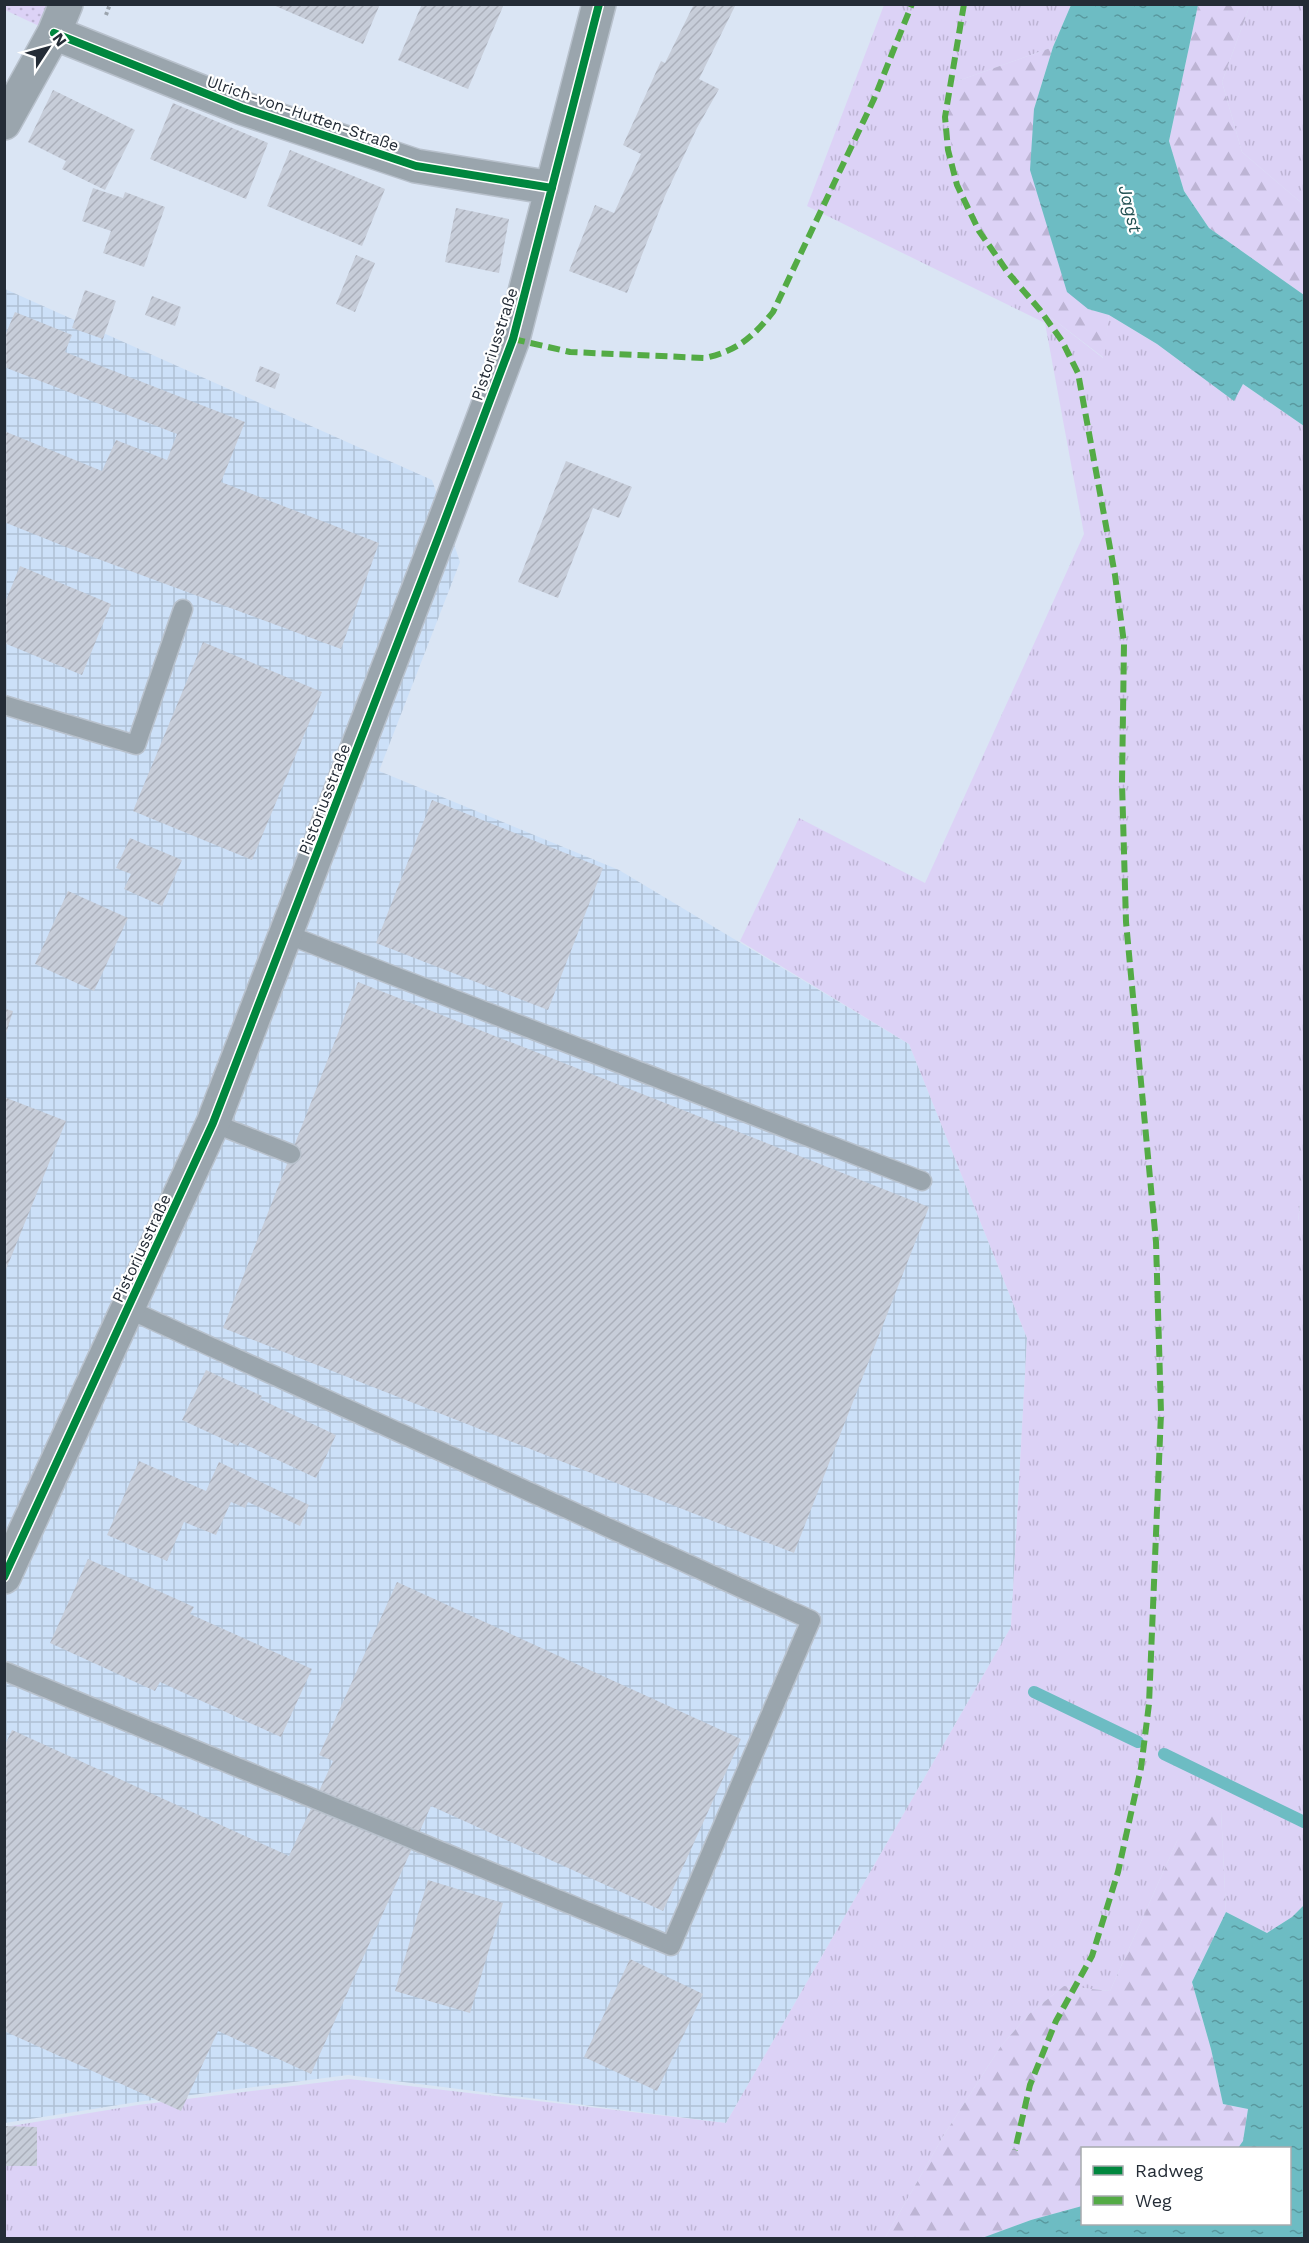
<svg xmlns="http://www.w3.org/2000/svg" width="1309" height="2243" font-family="'Work Sans',sans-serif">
	<defs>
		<pattern id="industrial-grid" width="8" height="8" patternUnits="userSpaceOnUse" patternTransform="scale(1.5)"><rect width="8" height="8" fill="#cce0f8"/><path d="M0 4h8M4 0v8" fill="none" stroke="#afc0d5"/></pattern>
		<pattern id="grass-tufts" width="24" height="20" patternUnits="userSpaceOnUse" patternTransform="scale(1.5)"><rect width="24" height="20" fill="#dcd2f6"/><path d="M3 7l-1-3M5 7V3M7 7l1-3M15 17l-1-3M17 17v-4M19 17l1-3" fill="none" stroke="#bdb4d4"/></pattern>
		<pattern id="forest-firs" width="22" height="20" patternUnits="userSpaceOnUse" patternTransform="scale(1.5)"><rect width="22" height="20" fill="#dcd2f6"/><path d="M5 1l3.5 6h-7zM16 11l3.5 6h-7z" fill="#bdb4d4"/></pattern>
		<pattern id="garden-dots" width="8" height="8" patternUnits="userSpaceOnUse" patternTransform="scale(1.5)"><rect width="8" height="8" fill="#dcd2f6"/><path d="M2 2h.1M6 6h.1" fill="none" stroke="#bdb4d4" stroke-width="1.8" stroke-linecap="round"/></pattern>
		<pattern id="water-ripples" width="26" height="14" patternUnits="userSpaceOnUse" patternTransform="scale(1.5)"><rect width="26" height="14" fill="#6dbcc3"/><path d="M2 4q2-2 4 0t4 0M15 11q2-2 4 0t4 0" fill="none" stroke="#59999f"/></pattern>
		<pattern id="building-hatch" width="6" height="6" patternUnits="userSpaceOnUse" patternTransform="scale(1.5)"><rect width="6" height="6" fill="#c7cdd9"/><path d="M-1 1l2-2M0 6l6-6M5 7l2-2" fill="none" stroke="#abb0bb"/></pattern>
	</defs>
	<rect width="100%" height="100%" fill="#dae5f4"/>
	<path fill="url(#industrial-grid)" d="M 5,289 L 432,480 L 460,562 L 379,771 L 619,870 L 909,1044 L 1027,1338 L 1011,1627 L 726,2123 L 348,2075 L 137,2102 L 5,2123 Z"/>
	<path fill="url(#grass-tufts)" d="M 884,5 L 1071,5 L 1053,47 L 952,83 L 981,229 L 1013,273 L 1049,316 L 1103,358 L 1109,315 L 1157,344 L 1233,400 L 1243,384 L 1304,426 L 1304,1169 L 1298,1221 L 1304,1224 L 1304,1905 L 1292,1917 L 1267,1933 L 1226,1912 L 1221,1810 L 1177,1841 L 1110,1991 L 1064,1986 L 1029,2014 L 1001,2046 L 944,2135 L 885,2238 L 5,2238 L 5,2127 L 138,2105 L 349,2079 L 726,2123 L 1011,1627 L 1027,1338 L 909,1044 L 740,941 L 799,818 L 925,883 L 1084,534 L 1045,323 L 807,206 Z
		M 1250,5 L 1304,5 L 1304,205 L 1242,152 L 1222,82 Z"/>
	<path fill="url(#forest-firs)" d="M 1198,5 L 1250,5 L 1222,82 L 1242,152 L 1304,205 L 1304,295 L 1209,228 L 1184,191 L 1169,141 Z
		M 1053,47 L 1034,109 L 1088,309 L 1109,315 L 1104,358 L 1049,316 L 1013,273 L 981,229 L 962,185 L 952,151 L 948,115 L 952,83 Z
		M 1304,1169 L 1304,1224 L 1298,1222 Z
		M 1221,1810 L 1226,1912 L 1192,1982 L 1211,2049 L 1223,2104 L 1248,2109 L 1243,2142 L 1238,2148 L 1082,2148 L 1082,2206 L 1031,2220 L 982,2238 L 885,2238 L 944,2135 L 1001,2046 L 1029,2014 L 1064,1986 L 1110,1991 L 1177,1841 L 1204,1817 Z"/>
	<path fill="url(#garden-dots)" d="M 5,5 L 66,5 L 54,33 L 5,10 Z"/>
	<path fill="url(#water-ripples)" d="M 1071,5 L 1198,5 L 1169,141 L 1184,191 L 1209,228 L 1304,295 L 1304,426 L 1243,384 L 1234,401 L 1157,344 L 1109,315 L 1088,309 L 1067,292 L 1030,170 L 1034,109 L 1053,47 Z
		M 1304,1905 L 1304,2238 L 982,2238 L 1031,2220 L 1082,2206 L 1082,2224 L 1290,2224 L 1290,2148 L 1238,2148 L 1243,2141 L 1248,2109 L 1223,2104 L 1211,2049 L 1192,1982 L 1226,1912 L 1267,1933 L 1292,1917 Z"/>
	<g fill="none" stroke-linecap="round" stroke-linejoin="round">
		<path stroke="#6dbcc3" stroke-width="12" d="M 1034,1692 L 1138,1742
			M 1164,1754 L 1304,1822"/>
	</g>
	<path fill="url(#building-hatch)" d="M 271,4 L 380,4 L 363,44 Z
		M 422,4 L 504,4 L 468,89 L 398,60 Z
		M 694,4 L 736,4 L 699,79 L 719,89 L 697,128 L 665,196 L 627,293 L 569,271 L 595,205 L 614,213 L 641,154 L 623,145 L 661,61 L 665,63 Z
		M 53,90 L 135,130 L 105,190 L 62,169 L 66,161 L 28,142 Z
		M 173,103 L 268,143 L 246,199 L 150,159 Z
		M 290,150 L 385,189 L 362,246 L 267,206 Z
		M 93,188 L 123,198 L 125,192 L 165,207 L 144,267 L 103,253 L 111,231 L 82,221 Z
		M 456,208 L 509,219 L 499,273 L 445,262 Z
		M 356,255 L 375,263 L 355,312 L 336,304 Z
		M 85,290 L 116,301 L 103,339 L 72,328 Z
		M 152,296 L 181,307 L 175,326 L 145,315 Z
		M 15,312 L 72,335 L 65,352 L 245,422 L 221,482 L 379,543 L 341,649 L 71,549 L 4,522 L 4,431 L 102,471 L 116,440 L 167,460 L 177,434 L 4,367 L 4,338 Z
		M 260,366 L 280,374 L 275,389 L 255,381 Z
		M 566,461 L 632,487 L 619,518 L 593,508 L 558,598 L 518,582 Z
		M 20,566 L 111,604 L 82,675 L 4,643 L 4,605 Z
		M 203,642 L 322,692 L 252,860 L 133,811 Z
		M 432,800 L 603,868 L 548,1010 L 376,943 Z
		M 130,838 L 182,860 L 162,906 L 124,889 L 131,874 L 116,868 Z
		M 68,891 L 128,918 L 94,991 L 35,964 Z
		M 358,982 L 929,1207 L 794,1553 L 223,1328 Z
		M 5,1009 L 13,1011 L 5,1037 Z
		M 4,1097 L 66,1121 L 5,1272 L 4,1272 Z
		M 206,1370 L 262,1396 L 260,1399 L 336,1435 L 316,1478 L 240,1442 L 238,1446 L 182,1420 Z
		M 139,1461 L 206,1491 L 219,1462 L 309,1505 L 300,1526 L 248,1502 L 245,1508 L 231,1502 L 216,1535 L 184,1522 L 167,1561 L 107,1535 Z
		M 88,1559 L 194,1607 L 190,1614 L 312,1669 L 281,1737 L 160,1682 L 155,1691 L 50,1643 Z
		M 397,1582 L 741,1739 L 663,1911 L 431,1806 L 311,2074 L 218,2031 L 181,2111 L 4,2031 L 4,1747 L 12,1730 L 289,1856 L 333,1761 L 319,1755 Z
		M 428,1880 L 503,1903 L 470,2013 L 395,1991 Z
		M 630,1959 L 703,1994 L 657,2091 L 584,2057 Z
		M 4,2126 L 37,2127 L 37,2166 L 4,2166 Z"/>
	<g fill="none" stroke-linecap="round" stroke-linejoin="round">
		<g stroke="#b8c1cc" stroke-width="21">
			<path id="lane" d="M 4,705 L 136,745 L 183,609
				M 286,934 L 922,1181
				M 213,1123 L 291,1154
				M 4,1671 L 671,1946 L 811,1620 L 128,1309"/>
		</g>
		<g stroke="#b8c1cc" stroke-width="36">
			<path id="street" d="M 54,33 L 242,108 L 416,166 L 552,188
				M 4,123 L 54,33 L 66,4
				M 4,1577 L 213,1123 L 440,533 L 513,339 L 599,4"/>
		</g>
		<path stroke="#9ba4ad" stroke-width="4" stroke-dasharray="3 3" stroke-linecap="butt" d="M 106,15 L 110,4"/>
		<use href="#lane" stroke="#9aa5ad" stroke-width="18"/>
		<use href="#street" stroke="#9aa5ad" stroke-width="33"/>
		<path stroke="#53ab45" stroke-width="6" stroke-dasharray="12 6" stroke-linecap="butt" d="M 964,4 L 945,117 L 948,150 L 957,185 L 979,231 L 1009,274 L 1040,310 L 1062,341 L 1078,373 L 1115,575 L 1124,643 L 1122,783 L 1126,922 L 1156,1242 L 1161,1413 L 1149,1704 L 1141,1768 L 1118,1872 L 1092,1956 L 1056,2021 L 1030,2085 L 1015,2150
			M 513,339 L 570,352 L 705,358 C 737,351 753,337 773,312 L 874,99 L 912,4"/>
		<g stroke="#fff" stroke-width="11">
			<path id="cycleway" d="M 54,33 L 242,108 L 416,166 L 552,188
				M 4,1577 L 213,1123 L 440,533 L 513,339 L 599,4"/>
		</g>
		<use href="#cycleway" stroke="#00873e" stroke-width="8"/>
	</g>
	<g text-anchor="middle" stroke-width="4.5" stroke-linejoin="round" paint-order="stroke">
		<g font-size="16" fill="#242c36" stroke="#fff">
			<text transform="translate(303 113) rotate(19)" y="6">Ulrich-von-Hutten-Straße</text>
			<text transform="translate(494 344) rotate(-72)" y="6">Pistoriusstraße</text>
			<text transform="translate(324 799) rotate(-69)" y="6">Pistoriusstraße</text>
			<text transform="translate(141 1248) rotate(-65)" y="6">Pistoriusstraße</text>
		</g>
		<g font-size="18" font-style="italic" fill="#245254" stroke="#fff">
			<text transform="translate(1130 209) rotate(76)" y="6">Jagst</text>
		</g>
	</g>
	<rect width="1309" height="2243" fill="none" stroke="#242c36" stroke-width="12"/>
	<rect x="1081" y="2147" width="210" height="78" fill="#ffffff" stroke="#a7abaf" stroke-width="1.5"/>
	<rect x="1093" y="2166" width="30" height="9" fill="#00873e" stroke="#a7abaf" stroke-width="1.5"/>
	<text x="1135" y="2177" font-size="18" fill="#242c36">Radweg</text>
	<rect x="1093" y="2196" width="30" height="9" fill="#53ab45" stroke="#a7abaf" stroke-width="1.5"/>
	<text x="1135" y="2207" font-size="18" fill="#242c36">Weg</text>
	<g transform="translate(48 48) rotate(54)" stroke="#ffffff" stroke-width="4.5" paint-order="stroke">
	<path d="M0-4.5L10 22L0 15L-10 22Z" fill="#242c36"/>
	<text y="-9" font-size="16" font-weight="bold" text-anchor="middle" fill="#242c36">N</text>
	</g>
</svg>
